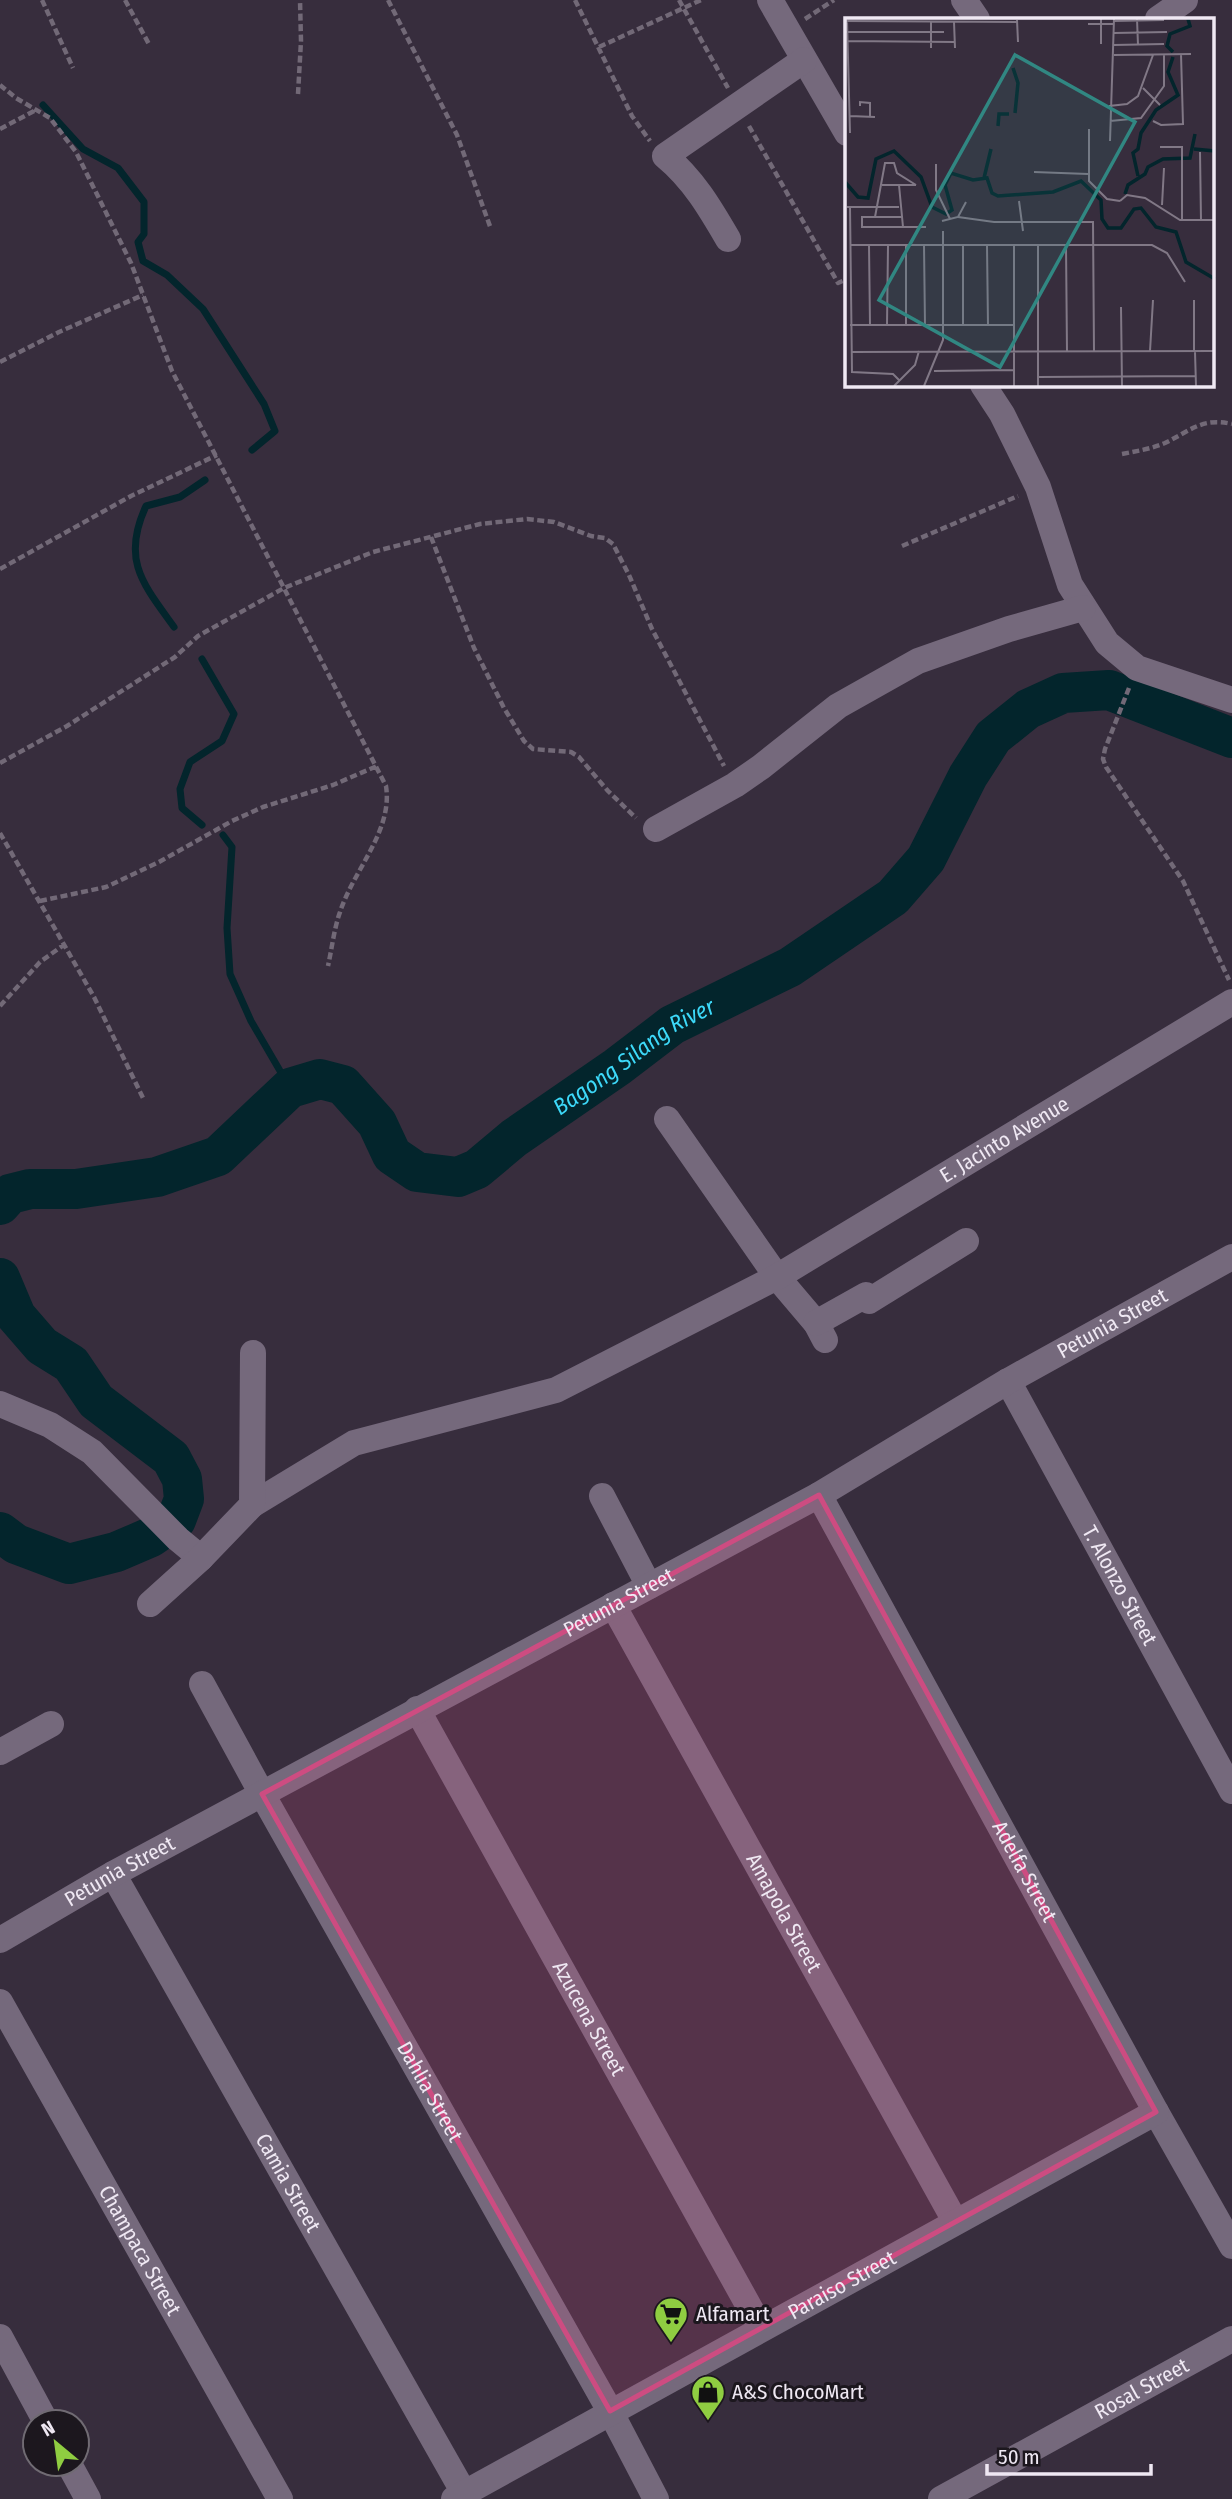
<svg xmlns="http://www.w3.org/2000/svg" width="1232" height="2499" font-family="'Fira Sans Condensed',sans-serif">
	<rect width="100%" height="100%" fill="#372d3d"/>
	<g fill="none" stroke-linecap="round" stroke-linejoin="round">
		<path stroke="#03252c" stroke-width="7" d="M 43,105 L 83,149 L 118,168 L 144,202 L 144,234 L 138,242 L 143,261 L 167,275 L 203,309 L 264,404 L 275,431 L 252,450
			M 174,627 C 143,584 121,560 146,506 L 180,497 L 205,480
			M 202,825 L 182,808 L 180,789 L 190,762 L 222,741 L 234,714 L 202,659
			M 223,835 L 232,847 L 227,928 L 230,974 L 251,1021 L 290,1088"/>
		<g stroke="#03252c" stroke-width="40">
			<path id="s1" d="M 0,1205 L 10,1194 L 30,1189 L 76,1189 L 157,1177 L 218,1156 L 290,1088 L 320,1079 L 343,1085 L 377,1123 L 392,1155 L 417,1172 L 458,1177 L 477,1169 L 514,1138 L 617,1067 L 672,1025 L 790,967 L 893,897 L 926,859 L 968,776 L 993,737 L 1028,709 L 1063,693 L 1109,690 L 1232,738"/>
			<path d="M 0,1278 L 16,1316 L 42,1346 L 71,1364 L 96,1401 L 171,1458 L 182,1479 L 184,1499 L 176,1520 L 151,1537 L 116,1552 L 69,1564 L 16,1544 L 0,1532"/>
		</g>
		<path stroke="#726977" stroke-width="4.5" stroke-dasharray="7 3.5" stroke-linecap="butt" d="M 42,0 L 73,68
			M 125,0 L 150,46
			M 388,0 L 457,135 L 491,229
			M 575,0 L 632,116 L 650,141
			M 679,0 L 728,88
			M 805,19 L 834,0
			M 599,47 L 701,0
			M 0,85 L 16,98 L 50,118 L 76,152 L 131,263 L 172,371 L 386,786 C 393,831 354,869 340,912 C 334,929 332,948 328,966
			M 298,94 L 301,41 L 300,0
			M 749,126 L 838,283 L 847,279
			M 0,129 L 36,110
			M 0,362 L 59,332 L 143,295
			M 1122,454 C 1137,451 1151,449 1165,443 C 1190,431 1202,417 1232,424
			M 431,537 L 474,648 L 504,708 L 524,741 L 533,749 L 571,752 L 579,757 L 608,791 L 636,818
			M 902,546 L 1018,496
			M 0,569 L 131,496 L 217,455
			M 1129,688 L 1105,749 L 1103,759 L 1106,767 L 1183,881 L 1229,980
			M 0,763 L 67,726 L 175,657 L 198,636 L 284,588 L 373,552 L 480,524 L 527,519 L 554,522 L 591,536 L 605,538 L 613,544 L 629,575 L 652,629 L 724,766
			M 0,833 L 94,997 L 144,1100
			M 40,901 L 106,887 L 159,862 L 232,821 L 263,807 L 333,785 L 377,766
			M 0,1006 L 40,962 L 65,944"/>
		<g stroke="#75697c" stroke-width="26">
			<path d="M 770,0 L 847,133"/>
			<path d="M 964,0 L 977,19"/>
			<path d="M 1158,19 L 1185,0"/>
			<path d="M 728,239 C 710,208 693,179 665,156 L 804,60"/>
			<path d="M 983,385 L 1002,414 L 1038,487 L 1070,585 L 1107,643 L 1137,668 L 1232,700"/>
			<path d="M 656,829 L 735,785 L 761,767 L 838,706 L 918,661 L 1009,629 L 1083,608"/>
			<path d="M 667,1119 L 777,1277 L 816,1323 L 825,1340"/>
			<path d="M 816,1323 L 866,1295 L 869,1301 L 966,1241"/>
			<path id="s2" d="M 1008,1381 L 1232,1791"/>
			<path d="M 0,1404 L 50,1425 L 92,1452 L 178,1539 L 201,1558"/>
			<path id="s3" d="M 819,1495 L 1156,2112 L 1232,2246"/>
			<path d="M 602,1496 L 649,1586"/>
			<path id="s4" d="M 252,1505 L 354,1443 L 556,1390 L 777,1277 L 1232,1002"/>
			<path d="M 150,1604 L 201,1558 L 252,1505 L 253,1353"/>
			<path id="s5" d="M 613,1605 L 955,2221"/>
			<path id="s6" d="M 202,1684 L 262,1794 L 610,2411 L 656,2499"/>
			<path id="s7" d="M 417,1709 L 761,2328"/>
			<path d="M 0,1752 L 51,1724"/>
			<path id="s8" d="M 113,1874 L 464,2493"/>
			<path id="s9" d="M 0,1940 L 113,1874 L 819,1495 L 1008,1381 L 1232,1257"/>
			<path id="s10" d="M 0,2002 L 280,2499"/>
			<path d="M 0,2337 L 46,2422"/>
			<path d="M 69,2464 L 88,2499"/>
			<path id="s11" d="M 454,2499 L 1156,2112"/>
			<path id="s12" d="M 941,2499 L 1232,2339"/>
		</g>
	</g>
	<path fill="#cd4c81" fill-opacity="0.2" stroke="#cd4c81" stroke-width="5" stroke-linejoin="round" d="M 819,1495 L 1156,2112 L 610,2411 L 262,1794 Z"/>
	<defs>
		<g id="supermarket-pin" transform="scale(1.75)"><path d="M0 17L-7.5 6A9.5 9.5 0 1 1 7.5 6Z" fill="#8fcd41" stroke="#1c171e"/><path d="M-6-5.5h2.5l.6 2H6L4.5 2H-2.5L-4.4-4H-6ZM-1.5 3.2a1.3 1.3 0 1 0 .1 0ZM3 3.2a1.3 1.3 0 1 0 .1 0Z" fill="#111"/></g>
		<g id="shop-pin" transform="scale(1.75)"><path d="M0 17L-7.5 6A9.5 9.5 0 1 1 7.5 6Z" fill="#8fcd41" stroke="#1c171e"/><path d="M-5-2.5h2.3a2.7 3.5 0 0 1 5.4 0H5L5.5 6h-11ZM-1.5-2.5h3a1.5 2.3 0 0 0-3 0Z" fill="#111"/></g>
	</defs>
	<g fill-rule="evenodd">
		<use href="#supermarket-pin" x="671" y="2314"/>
		<use href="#shop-pin" x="708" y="2392"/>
	</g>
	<g text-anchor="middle" stroke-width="6" stroke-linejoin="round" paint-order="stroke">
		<g font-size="21" fill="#efe8f3" stroke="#1c171e">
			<text dy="7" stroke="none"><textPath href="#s4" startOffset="842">E. Jacinto Avenue</textPath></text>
			<text dy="7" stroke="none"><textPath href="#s9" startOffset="1272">Petunia Street</textPath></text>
			<text dy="7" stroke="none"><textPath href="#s2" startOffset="233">T. Alonzo Street</textPath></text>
			<text dy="7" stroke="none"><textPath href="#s9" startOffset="705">Petunia Street</textPath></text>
			<text dy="7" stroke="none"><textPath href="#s3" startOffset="429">Adelfa Street</textPath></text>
			<text dy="7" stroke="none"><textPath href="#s9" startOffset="138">Petunia Street</textPath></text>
			<text dy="7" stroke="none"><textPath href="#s5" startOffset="352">Amapola Street</textPath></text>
			<text dy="7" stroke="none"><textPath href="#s7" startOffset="354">Azucena Street</textPath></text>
			<text dy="7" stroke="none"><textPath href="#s6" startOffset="467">Dahlia Street</textPath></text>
			<text dy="7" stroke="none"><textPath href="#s8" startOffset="355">Camia Street</textPath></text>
			<text dy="7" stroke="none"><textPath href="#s10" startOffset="285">Champaca Street</textPath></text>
			<text dy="7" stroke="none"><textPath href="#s11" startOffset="443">Paraiso Street</textPath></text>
			<text dy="7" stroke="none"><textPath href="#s12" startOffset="229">Rosal Street</textPath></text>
		</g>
		<g font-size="21" fill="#efe8f3" stroke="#1c171e" text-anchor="start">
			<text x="696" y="2321">Alfamart</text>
			<text x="732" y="2399">A&amp;S ChocoMart</text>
		</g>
		<g font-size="23" font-style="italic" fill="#3dd9f9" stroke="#1c171e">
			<text dy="8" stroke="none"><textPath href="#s1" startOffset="754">Bagong Silang River</textPath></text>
		</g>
	</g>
	<g transform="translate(845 18)">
		<rect width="369" height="369" fill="#372d3d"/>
		<path fill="none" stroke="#03252c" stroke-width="3.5" d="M 328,34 L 322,28 L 325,16 L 345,8 L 343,1M 168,50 L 173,65 L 170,95M 153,108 L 154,96 L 164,96M 349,131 L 370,133M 293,158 L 288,135 L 293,131 L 296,115 L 311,92 L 333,77 L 323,54 L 328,39M 139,160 L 146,131M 0,164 L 13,179 L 23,180 L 31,141 L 49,133 L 76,159 L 87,189 L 101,196 L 107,192 L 100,167 L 106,155 L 128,162 L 142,160 L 147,175 L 153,178 L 208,174 L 236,163 L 256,182 L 257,201 L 263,210 L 276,210 L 289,191 L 296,190 L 311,209 L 331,214 L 341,244 L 370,261M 280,176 L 283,167 L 300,156 L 303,149 L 318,141 L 345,140 L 350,116"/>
		<path fill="none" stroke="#817886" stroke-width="2" d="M 256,1 L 256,26M 292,1 L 293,27M 2,2 L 5,115M 172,2 L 173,24M 0,3 L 172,4M 86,3 L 86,30M 269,3 L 319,2M 109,4 L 110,30M 243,6 L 268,6M 1,14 L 99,14M 269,15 L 322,14M 2,23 L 110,24M 269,27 L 319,26M 269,37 L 346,36M 298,70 L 315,87M 15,88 L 15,84 L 25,85 L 25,99M 264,88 L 282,86 L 293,78 L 308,37M 5,98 L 30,99M 265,103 L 296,100 L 319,68 L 319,36M 308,103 L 316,107 L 338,106 L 336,36M 244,111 L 244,163 L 262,181 L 275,183M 265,123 L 269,1M 315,129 L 337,129 L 337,202M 355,134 L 356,203M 91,146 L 91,172 L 105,201M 189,154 L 243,156M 37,167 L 71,167M 54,167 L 58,209M 174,183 L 178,213M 275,183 L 282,177 L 300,180 L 335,202 L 370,202M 317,187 L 319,150M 2,189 L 54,189M 5,189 L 7,354 L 48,356 L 54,362M 30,199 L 40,145 L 49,145 L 52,155 L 71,167M 58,199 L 17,199 L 17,209 L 81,209M 113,199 L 149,204 L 248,204 L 249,333M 97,203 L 113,199 L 121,184M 6,227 L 307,227 L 322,235 L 340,264M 24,227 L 25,307M 79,227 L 80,307M 118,227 L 118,307M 221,227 L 222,333M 61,228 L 61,307M 142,228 L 143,307M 169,228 L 169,368M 276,289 L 277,368M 5,307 L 168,307M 42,307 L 43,228M 305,333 L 308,282M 349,333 L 349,282M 6,334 L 370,333M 350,334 L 351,368M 89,353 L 169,352M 193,359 L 351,358M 49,368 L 70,347 L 74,333M 79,368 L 98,322 L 98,213M 193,368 L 193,227"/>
		<path fill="#318782" fill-opacity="0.15" stroke="#318782" stroke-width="3.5" d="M 170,37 L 290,104 L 155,349 L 34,282 Z"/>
		<rect width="369" height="369" fill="none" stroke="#efe8f3" stroke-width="3.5"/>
	</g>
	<g transform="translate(56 2443) rotate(331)"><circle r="33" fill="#1c171e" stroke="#706b73" stroke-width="2"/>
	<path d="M0-5L12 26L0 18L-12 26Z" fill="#8fcd41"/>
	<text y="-10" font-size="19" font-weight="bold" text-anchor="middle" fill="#efe8f3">N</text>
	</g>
	<path d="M987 2464v10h164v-10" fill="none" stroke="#efe8f3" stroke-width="3.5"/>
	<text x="998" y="2464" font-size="21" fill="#efe8f3" stroke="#1c171e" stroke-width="5" paint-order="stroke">50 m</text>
</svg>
